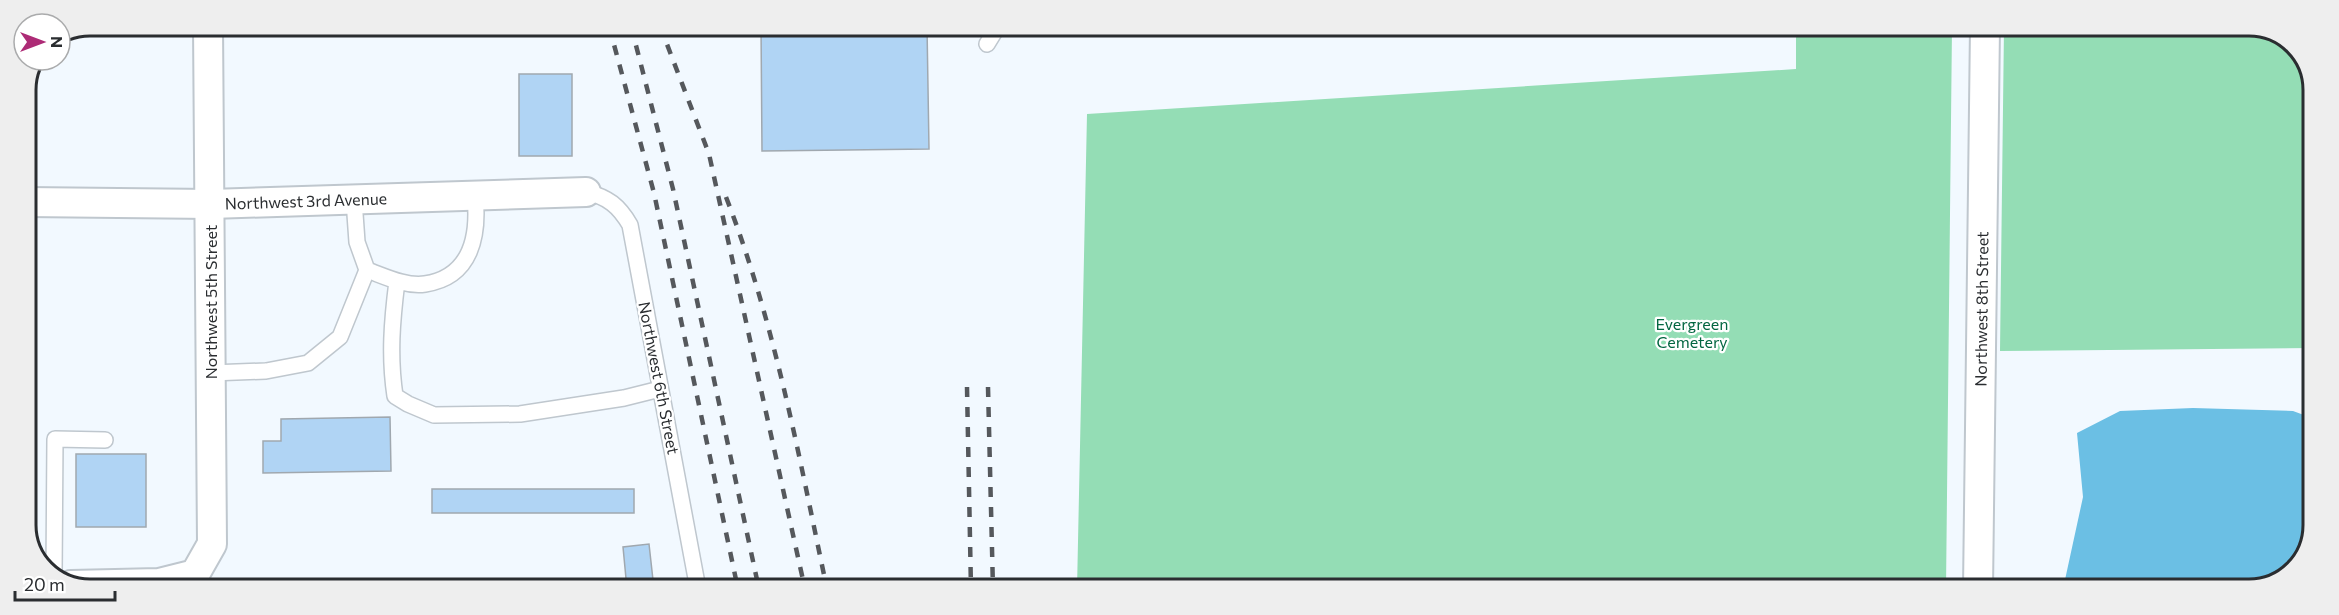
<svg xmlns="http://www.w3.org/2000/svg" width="2339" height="615" font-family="Commissioner,sans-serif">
	<rect width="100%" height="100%" fill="#f2f9ff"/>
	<path fill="#94ddb5" d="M 1796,27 L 1952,27 L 1946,589 L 1077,589 L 1087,114 L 1796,69 Z
		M 2004,27 L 2262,27 L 2274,34 L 2313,88 L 2313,348 L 2000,351 Z"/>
	<path fill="#6bbfe4" d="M 2193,408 L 2293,411 L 2312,418 L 2312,538 L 2289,575 L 2273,575 L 2219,586 L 2219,589 L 2063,589 L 2083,497 L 2077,433 L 2120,411 Z"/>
	<path fill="#b0d4f4" stroke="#a0a8af" stroke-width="1.5" d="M 761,26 L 927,26 L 929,149 L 762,151 Z
		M 1315,26 L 1446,26 L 1446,34 L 1315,36 Z
		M 519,74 L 572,74 L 572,156 L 519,156 Z
		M 390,417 L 391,471 L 263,473 L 263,441 L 281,441 L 281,419 Z
		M 76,454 L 146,454 L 146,527 L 76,527 Z
		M 432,489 L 634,489 L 634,513 L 432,513 Z
		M 649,544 L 654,589 L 627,589 L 623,547 Z"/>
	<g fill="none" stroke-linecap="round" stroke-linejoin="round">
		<g stroke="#bfc7ce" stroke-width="18">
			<path id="lane" d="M 987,44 L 998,26
				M 586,192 C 608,197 619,206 630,225 L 698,589
				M 354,200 L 357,242 L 367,270 C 384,276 406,287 425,284 C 472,277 479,235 475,196
				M 397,281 C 392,321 389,356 395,396 L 408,404 L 434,415 L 520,414 L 624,398 L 660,389
				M 211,373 L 266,371 L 308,363 L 340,337 L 367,270
				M 54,575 L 55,439 L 105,440"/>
		</g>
		<g stroke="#bfc7ce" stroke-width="32">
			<g id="street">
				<path id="s1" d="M 26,202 L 211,204 L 586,192"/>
				<path d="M 71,585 L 159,583 L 195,574 L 212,544 L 208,26"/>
				<path id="s2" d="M 1978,589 L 1985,27"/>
			</g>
		</g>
		<use href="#lane" stroke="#fff" stroke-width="15"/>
		<use href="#street" stroke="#fff" stroke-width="28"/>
		<path stroke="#55585c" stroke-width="4.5" stroke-dasharray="10 10" stroke-linecap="butt" d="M 609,26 L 654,193 L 738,589
			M 631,26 L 673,189 L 759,589
			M 660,26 L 709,154 L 805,589
			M 726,197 C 775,323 799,457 827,589
			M 967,387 L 971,589
			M 988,387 L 993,589"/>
	</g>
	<g text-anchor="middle" stroke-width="4.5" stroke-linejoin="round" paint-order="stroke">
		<g font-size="16" fill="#2a2d30" stroke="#fff">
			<text dy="6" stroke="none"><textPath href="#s1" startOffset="280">Northwest 3rd Avenue</textPath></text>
			<text transform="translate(211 302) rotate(-90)" y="6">Northwest 5th Street</text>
			<text dy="6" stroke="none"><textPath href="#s2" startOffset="280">Northwest 8th Street</textPath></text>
			<text transform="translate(659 378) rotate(79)" y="6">Northwest 6th Street</text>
		</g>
		<g font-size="16" fill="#036641" stroke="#fff">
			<text x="1692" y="330">Evergreen<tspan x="1692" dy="18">Cemetery</tspan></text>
		</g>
	</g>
	<path d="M0 0H2339V615H0ZM90 36H2249A54 54 0 0 1 2303 90V525A54 54 0 0 1 2249 579H90A54 54 0 0 1 36 525V90A54 54 0 0 1 90 36Z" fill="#eee" fill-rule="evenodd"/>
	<path fill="none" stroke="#2a2d30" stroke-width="3" d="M90 36H2249A54 54 0 0 1 2303 90V525A54 54 0 0 1 2249 579H90A54 54 0 0 1 36 525V90A54 54 0 0 1 90 36Z"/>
	<g transform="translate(42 42) rotate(90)"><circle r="28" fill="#ffffff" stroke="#aaabac" stroke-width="1.5"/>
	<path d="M0-4.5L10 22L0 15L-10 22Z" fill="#ad2b76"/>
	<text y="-9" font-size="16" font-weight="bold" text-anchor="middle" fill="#2a2d30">N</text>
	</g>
	<path d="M15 591v9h100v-9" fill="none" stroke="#2a2d30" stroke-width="3"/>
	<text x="24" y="591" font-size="18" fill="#2a2d30" stroke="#ffffff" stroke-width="4.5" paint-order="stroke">20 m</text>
</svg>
